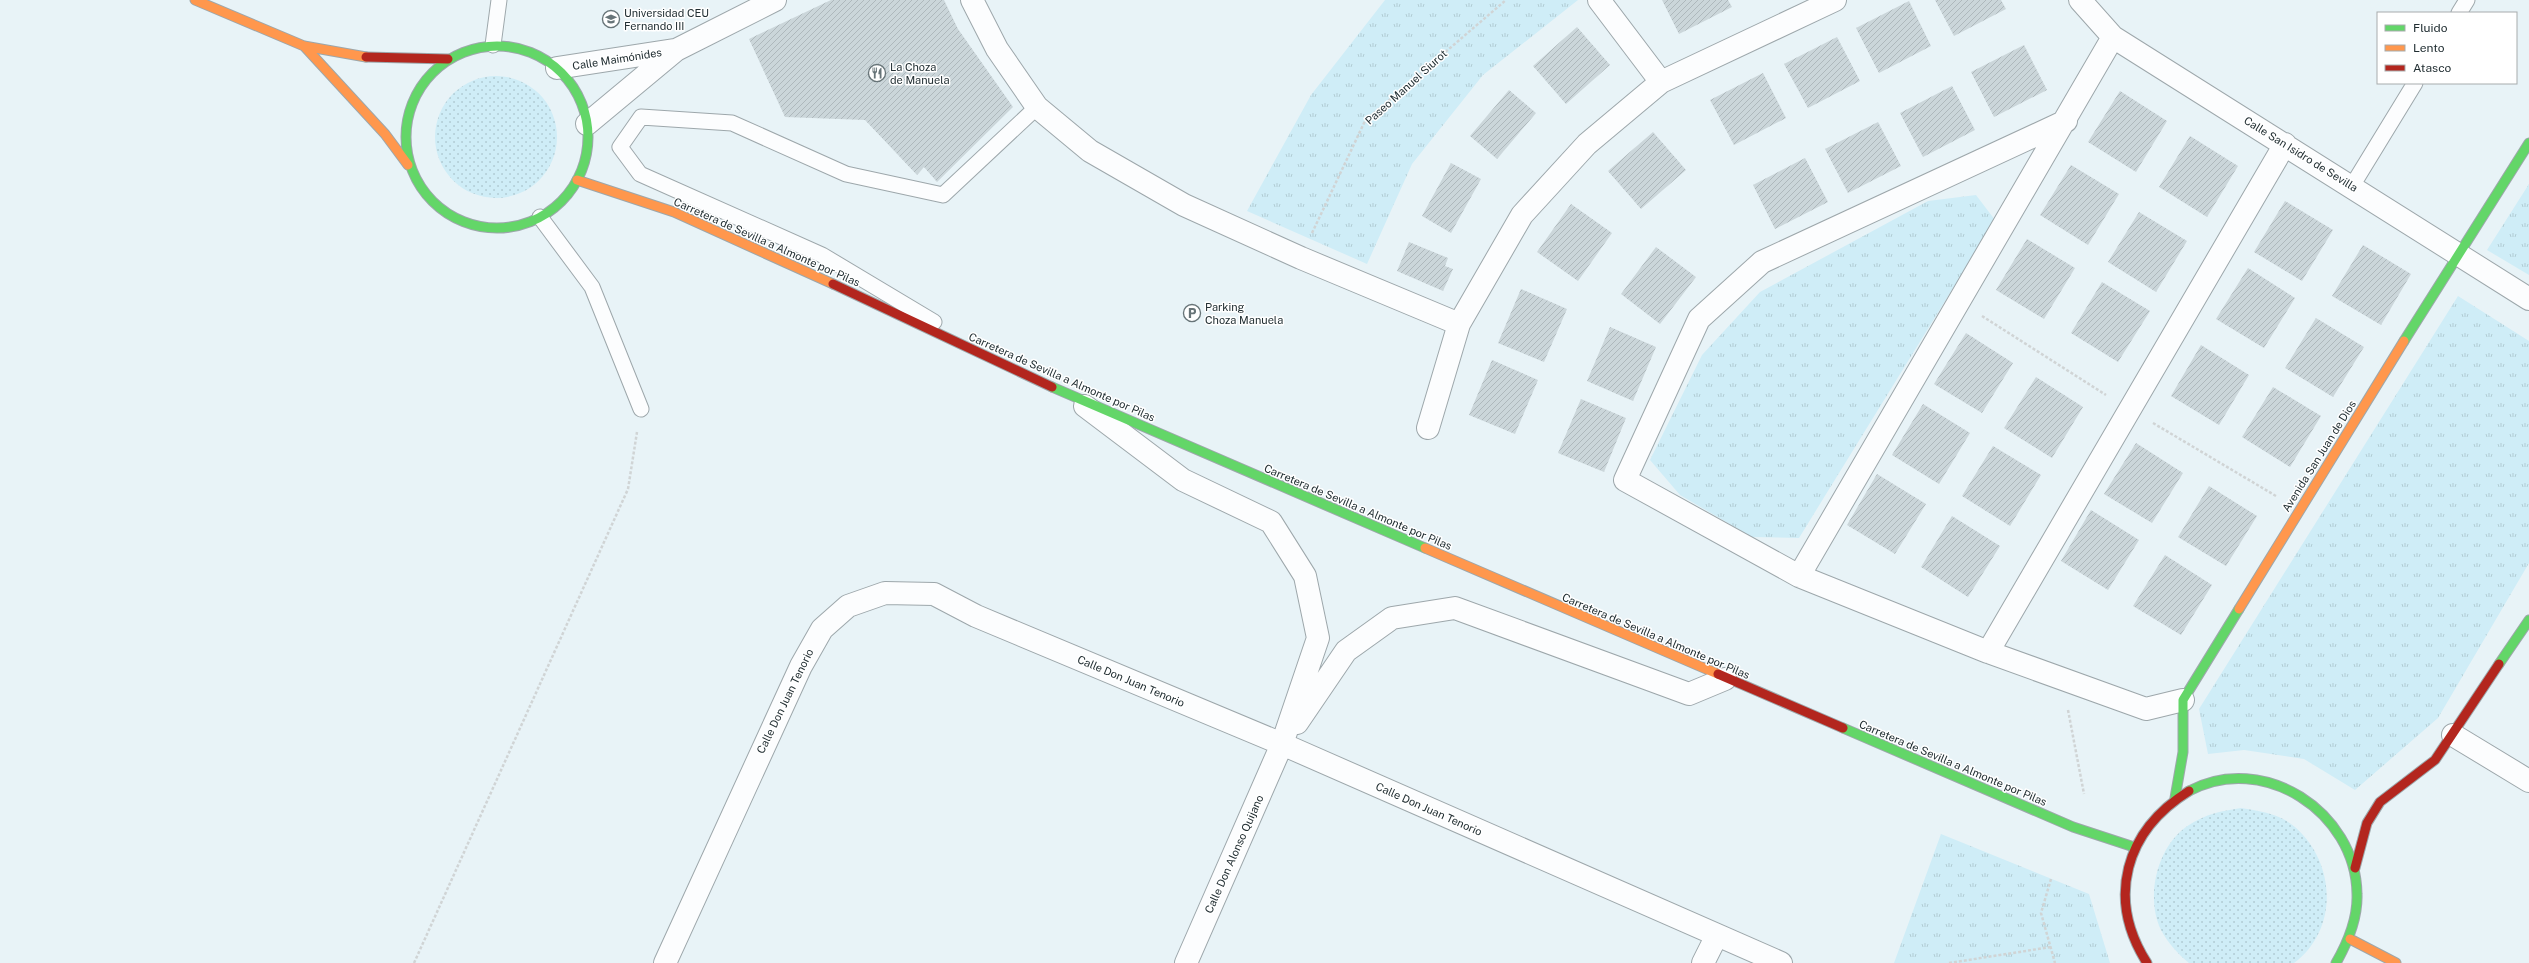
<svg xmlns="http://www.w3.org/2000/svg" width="2529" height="963" font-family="'Public Sans',sans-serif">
	<defs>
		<pattern id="grass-dots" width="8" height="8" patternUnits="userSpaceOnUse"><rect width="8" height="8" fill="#cfedf7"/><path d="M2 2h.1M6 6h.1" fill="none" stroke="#b1ccd4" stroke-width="1.8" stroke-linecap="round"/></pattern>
		<pattern id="park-tufts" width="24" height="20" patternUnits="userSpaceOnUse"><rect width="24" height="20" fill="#cfedf7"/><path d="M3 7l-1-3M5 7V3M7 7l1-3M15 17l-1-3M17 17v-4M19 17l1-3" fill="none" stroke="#b1ccd4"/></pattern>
		<pattern id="building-hatch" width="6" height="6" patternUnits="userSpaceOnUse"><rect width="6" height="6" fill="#cbd6da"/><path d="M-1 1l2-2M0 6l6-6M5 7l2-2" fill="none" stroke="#aeb8bc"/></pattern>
	</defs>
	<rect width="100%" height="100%" fill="#e8f3f7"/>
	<path fill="url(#grass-dots)" d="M435 137a61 61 0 1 1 122 0a61 61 0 1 1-122 0Z
		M 2241,808 C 2260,811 2280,814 2295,827 C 2336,863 2339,929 2294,963 L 2189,963 C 2178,954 2168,943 2161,930 C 2145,897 2157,845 2189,825 C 2206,814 2221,811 2241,808 Z"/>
	<path fill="url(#park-tufts)" d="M 1385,0 L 1578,0 L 1483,75 L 1412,164 L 1367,264 L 1247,211 L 1311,95 Z
		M 2529,184 L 2529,275 L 2487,250 Z
		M 1976,195 L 1995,220 L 1799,538 L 1752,537 L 1680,495 L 1650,460 L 1702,355 L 1760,292 L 1928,201 Z
		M 2458,296 L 2529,341 L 2529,563 L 2438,718 L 2355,790 L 2304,759 L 2244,750 L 2208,754 L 2199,709 Z
		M 1941,834 L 2089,894 L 2110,963 L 1894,963 Z"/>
	<path fill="url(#building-hatch)" d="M 831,0 L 944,0 L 958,29 L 1013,107 L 937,182 L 924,167 L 917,175 L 865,120 L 785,117 L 749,39 Z
		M 1662,0 L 1728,0 L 1732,7 L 1679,34 Z
		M 1935,0 L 2001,0 L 2006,9 L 1954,36 Z
		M 1909,1 L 1931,46 L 1879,73 L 1856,28 Z
		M 1577,27 L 1610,65 L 1566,104 L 1533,66 Z
		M 1837,37 L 1860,81 L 1808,108 L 1784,64 Z
		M 2024,45 L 2047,90 L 1994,117 L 1971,72 Z
		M 1763,73 L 1786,118 L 1734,145 L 1710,100 Z
		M 1952,86 L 1975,130 L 1923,157 L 1900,113 Z
		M 1509,90 L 1536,113 L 1497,159 L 1470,136 Z
		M 2120,91 L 2167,121 L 2136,172 L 2088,142 Z
		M 1878,122 L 1901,166 L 1848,193 L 1825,149 Z
		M 1653,132 L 1686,170 L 1641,209 L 1608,171 Z
		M 2190,136 L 2238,166 L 2207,217 L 2159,187 Z
		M 1805,158 L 1828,202 L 1775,229 L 1753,185 Z
		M 1451,163 L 1481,179 L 1451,233 L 1422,216 Z
		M 2071,165 L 2119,194 L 2088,245 L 2040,215 Z
		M 2285,201 L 2333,230 L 2302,281 L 2254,252 Z
		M 1571,204 L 1612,233 L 1578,281 L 1537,252 Z
		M 2139,212 L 2187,241 L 2156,292 L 2108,262 Z
		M 2027,239 L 2075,268 L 2044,319 L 1996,290 Z
		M 1409,242 L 1448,258 L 1445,266 L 1453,269 L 1443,291 L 1397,271 Z
		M 2363,245 L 2411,274 L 2381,325 L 2332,296 Z
		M 1656,247 L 1696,277 L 1660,324 L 1621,294 Z
		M 2248,268 L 2295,298 L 2264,348 L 2216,319 Z
		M 2102,282 L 2150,311 L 2118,362 L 2071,333 Z
		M 1521,289 L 1567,309 L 1544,362 L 1498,343 Z
		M 2316,318 L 2364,347 L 2333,397 L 2285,368 Z
		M 1610,327 L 1656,347 L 1633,401 L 1587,381 Z
		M 1966,333 L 2013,363 L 1982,413 L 1934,384 Z
		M 2201,345 L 2249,375 L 2219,425 L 2171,396 Z
		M 1492,360 L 1538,380 L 1515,434 L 1469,415 Z
		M 2036,377 L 2083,407 L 2052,458 L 2004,428 Z
		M 2273,387 L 2321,416 L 2290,467 L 2242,437 Z
		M 1581,399 L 1626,418 L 1604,472 L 1558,453 Z
		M 1923,404 L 1970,433 L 1939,484 L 1892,455 Z
		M 2136,443 L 2183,473 L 2152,523 L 2104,494 Z
		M 1993,446 L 2041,475 L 2010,526 L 1962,496 Z
		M 1877,474 L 1926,504 L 1895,554 L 1847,525 Z
		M 2209,486 L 2257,516 L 2226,566 L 2178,537 Z
		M 2091,510 L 2139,540 L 2108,590 L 2061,561 Z
		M 1952,516 L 2000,546 L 1968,597 L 1921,567 Z
		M 2165,555 L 2212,585 L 2181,635 L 2133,606 Z"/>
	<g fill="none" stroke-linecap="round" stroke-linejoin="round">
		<g stroke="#9da7ab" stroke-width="17">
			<path id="lane" d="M 2459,13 L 2467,0
				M 493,45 L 499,0
				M 2352,186 L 2415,83
				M 540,217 L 592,287 L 641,409
				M 934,322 L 822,255 L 640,174 L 620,147 L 641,117 L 732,123 L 846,174 L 943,195 L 1037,107"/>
		</g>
		<g stroke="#9da7ab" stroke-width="24">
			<path id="street" d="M 972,0 L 997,49 L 1037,107 L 1090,151 L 1184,205 L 1301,258 L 1459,324
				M 1599,0 L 1661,82
				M 2080,0 L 2113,37 L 2529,299
				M 557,68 L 674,50
				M 2066,121 L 1762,262 L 1699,319 L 1625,480 L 1799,576 L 1988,652 L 2146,709 L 2183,700
				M 587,124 L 676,50 L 775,0
				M 1085,406 L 1183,480 L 1271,522 L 1305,576 L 1318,638 L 1282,744 L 1186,963
				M 1428,428 L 1459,324 L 1522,215 L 1587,144 L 1661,82 L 1835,0
				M 1799,576 L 2113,37
				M 1988,652 L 2285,144
				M 1297,723 L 1346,651 L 1392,618 L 1455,608 L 1689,694 L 1725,679
				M 2453,735 L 2529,781
				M 665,963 L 801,666 L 822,629 L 848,606 L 885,593 L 934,594 L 976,616 L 1282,744 L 1781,963
				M 1703,963 L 1717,935"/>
		</g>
		<g stroke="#9da7ab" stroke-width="11">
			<path id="fast" d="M406 137a91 91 0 1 1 182 0a91 91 0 1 1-182 0Z
				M 2404,341 L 2529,143
				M 1052,387 L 1425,548
				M 2499,664 L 2529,620
				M 1843,728 L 2073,827 L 2134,847
				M 2189,791 C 2263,751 2356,812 2357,894 C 2358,919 2348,942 2336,963
				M 2175,798 L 2183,752 L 2183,700 L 2239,609"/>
		</g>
		<g stroke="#9da7ab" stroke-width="11">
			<path id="slow" d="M 195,0 L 304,46 L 366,57
				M 304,46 L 385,134 L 408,165
				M 577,180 L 674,212 L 833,284
				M 1425,548 L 1718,674
				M 2239,609 L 2404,341
				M 2350,939 L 2396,963"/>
		</g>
		<g stroke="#9da7ab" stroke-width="11">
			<path id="jam" d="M 366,57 L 448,59
				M 833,284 L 1052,387
				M 1718,674 L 1843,728
				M 2355,868 L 2367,823 L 2380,802 L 2435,760 L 2499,664
				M 2147,963 C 2106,898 2125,831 2189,791"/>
		</g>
		<path stroke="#d0d4d5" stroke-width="2.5" stroke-dasharray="3 2" stroke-linecap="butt" d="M 1312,233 L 1365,121 L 1506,0
			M 1982,316 L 2106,395
			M 2153,423 L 2276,496
			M 2068,710 L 2084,794
			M 2051,879 L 2041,913 L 2055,963
			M 414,963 L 628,489 L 637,432
			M 1949,963 L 2051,947"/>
		<use href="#lane" stroke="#fcfdfe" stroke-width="15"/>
		<use href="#street" stroke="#fcfdfe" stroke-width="22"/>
		<use href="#fast" stroke="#63d668" stroke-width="9"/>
		<use href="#slow" stroke="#ff974d" stroke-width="9"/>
		<use href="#jam" stroke="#b3261e" stroke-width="9"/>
	</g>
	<defs>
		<g id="university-ring" transform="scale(0.9)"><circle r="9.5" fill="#fff" stroke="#677478" stroke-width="1.5"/><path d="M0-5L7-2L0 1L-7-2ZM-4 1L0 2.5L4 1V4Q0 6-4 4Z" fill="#677478"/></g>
		<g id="restaurant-ring" transform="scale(0.9)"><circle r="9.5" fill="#fff" stroke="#677478" stroke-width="1.5"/><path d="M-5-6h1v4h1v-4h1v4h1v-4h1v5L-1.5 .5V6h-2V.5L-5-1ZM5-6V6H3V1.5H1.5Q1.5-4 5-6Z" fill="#677478"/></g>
		<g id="parking-ring" transform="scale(0.9)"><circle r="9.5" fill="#fff" stroke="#677478" stroke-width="1.5"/><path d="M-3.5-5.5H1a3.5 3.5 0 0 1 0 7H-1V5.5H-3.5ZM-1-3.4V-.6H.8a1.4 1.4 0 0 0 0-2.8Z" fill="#677478"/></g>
	</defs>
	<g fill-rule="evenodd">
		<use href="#university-ring" x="611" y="19"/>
		<use href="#restaurant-ring" x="877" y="73"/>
		<use href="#parking-ring" x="1192" y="313"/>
	</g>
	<g text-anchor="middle" stroke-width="3" stroke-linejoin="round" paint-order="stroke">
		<g font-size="11" fill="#222f33" stroke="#fff" text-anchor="start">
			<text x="624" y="17">Universidad CEU<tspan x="624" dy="13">Fernando III</tspan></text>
			<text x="890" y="71">La Choza<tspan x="890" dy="13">de Manuela</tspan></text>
			<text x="1205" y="311">Parking<tspan x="1205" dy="13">Choza Manuela</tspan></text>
		</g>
		<g font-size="11" fill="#222f33" stroke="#fff">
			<text transform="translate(617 59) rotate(-9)" y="4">Calle Maimónides</text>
			<text transform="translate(1406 87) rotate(-42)" y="4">Paseo Manuel Siurot</text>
			<text transform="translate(2301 154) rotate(32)" y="4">Calle San Isidro de Sevilla</text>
			<text transform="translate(767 242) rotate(24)" y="4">Carretera de Sevilla a Almonte por Pilas</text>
			<text transform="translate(1062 377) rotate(24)" y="4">Carretera de Sevilla a Almonte por Pilas</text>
			<text transform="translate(2319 456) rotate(-58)" y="4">Avenida San Juan de Dios</text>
			<text transform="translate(1358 507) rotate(23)" y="4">Carretera de Sevilla a Almonte por Pilas</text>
			<text transform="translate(1656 636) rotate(23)" y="4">Carretera de Sevilla a Almonte por Pilas</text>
			<text transform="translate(1131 681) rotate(23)" y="4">Calle Don Juan Tenorio</text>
			<text transform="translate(785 701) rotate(-64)" y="4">Calle Don Juan Tenorio</text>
			<text transform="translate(1953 763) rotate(23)" y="4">Carretera de Sevilla a Almonte por Pilas</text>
			<text transform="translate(1429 809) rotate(24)" y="4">Calle Don Juan Tenorio</text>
			<text transform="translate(1234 854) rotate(-66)" y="4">Calle Don Alonso Quijano</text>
		</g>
	</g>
	<rect x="2377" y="12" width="140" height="72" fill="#ffffff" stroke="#a7acad"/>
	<rect x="2385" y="25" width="20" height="6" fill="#63d668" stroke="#a7acad"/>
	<text x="2413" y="32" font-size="12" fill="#222f33">Fluido</text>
	<rect x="2385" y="45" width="20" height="6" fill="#ff974d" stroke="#a7acad"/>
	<text x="2413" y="52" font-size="12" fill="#222f33">Lento</text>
	<rect x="2385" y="65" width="20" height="6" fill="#b3261e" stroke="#a7acad"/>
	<text x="2413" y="72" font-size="12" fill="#222f33">Atasco</text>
</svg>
